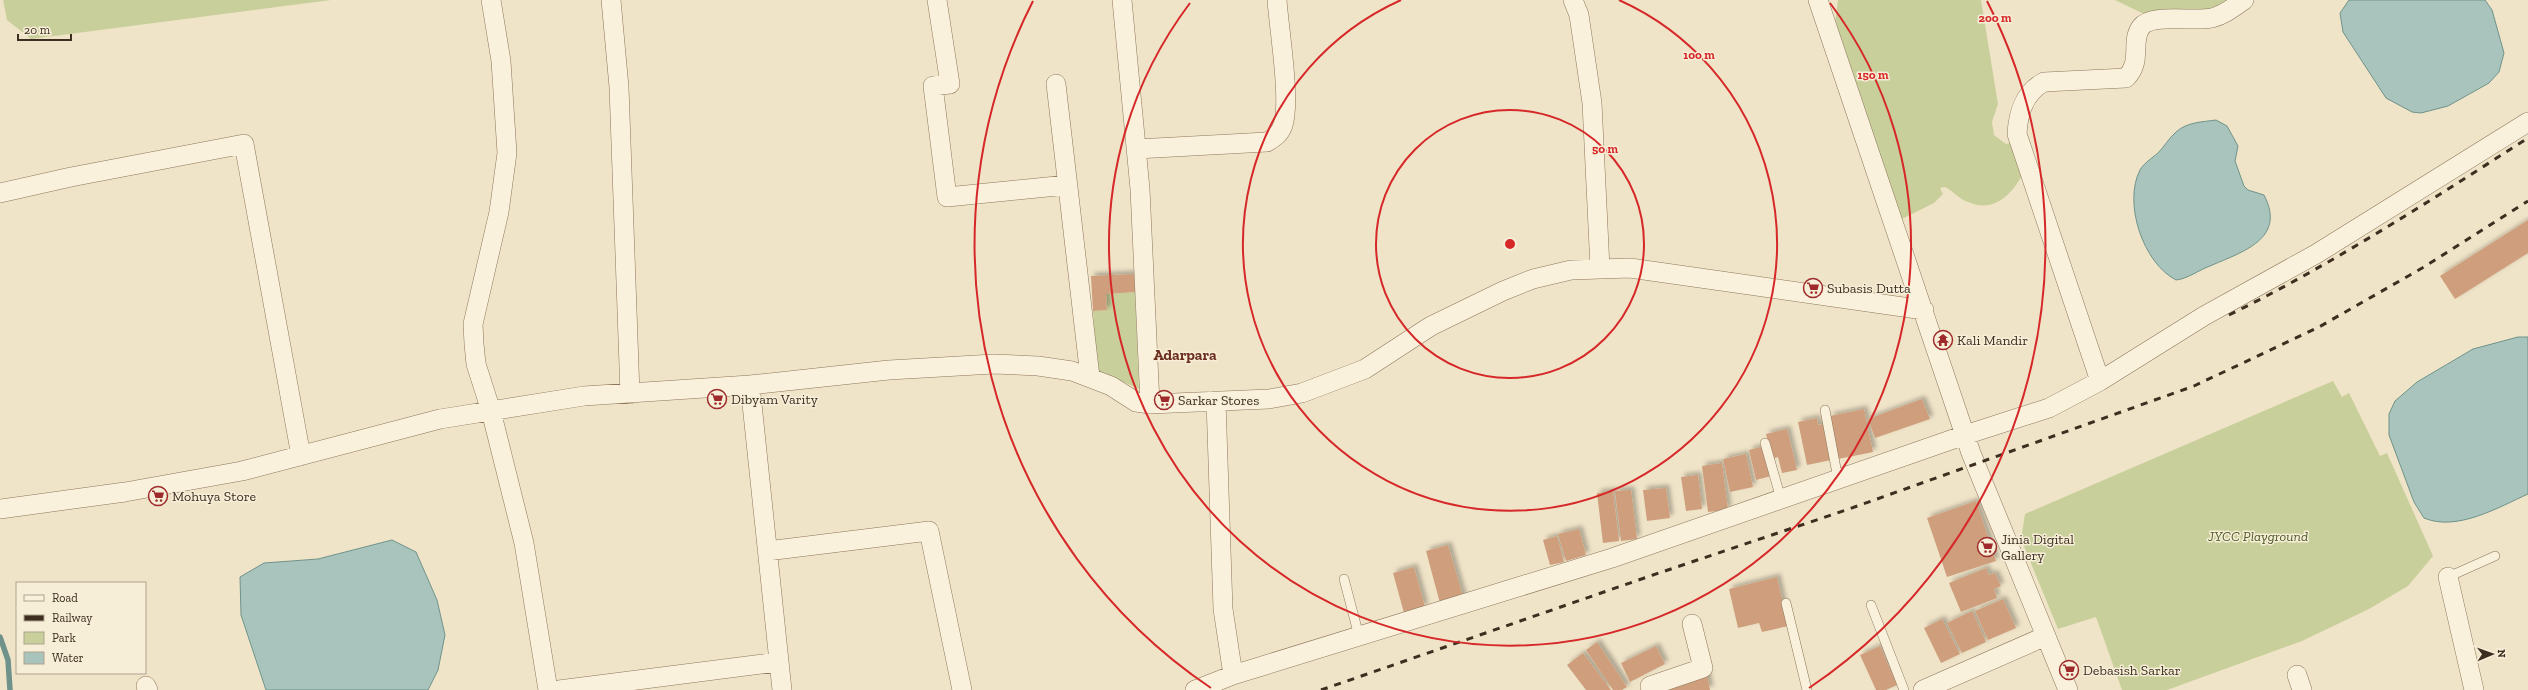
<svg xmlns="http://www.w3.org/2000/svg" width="2528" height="690" font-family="'Zilla Slab',serif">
	<defs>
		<filter id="shadow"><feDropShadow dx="3.5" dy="-3.5" stdDeviation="2" flood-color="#0004"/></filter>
	</defs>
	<rect width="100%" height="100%" fill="#f0e4c8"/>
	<path fill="#c9cf9b" d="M 3,0 L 331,0 L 31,39 L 7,20 Z
		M 1838,0 L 1981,0 L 1998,104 L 1992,122 L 1994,135 L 2006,144 L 2015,142 L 2024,172 C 2013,193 1995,214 1968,202 C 1959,199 1953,191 1945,187 L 1940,188 L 1943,194 L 1934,203 L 1902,219 L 1835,23 Z
		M 2115,0 L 2238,0 L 2220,10 L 2148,16 Z
		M 1135,292 L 1139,389 L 1119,380 L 1098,378 L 1093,311 L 1107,310 L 1106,294 Z
		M 2333,381 L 2342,397 L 2349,393 L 2380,456 L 2387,453 L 2433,556 L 2408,586 L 2369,609 L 2302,641 L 2167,690 L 2122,690 L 2096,617 L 2058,629 L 2021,539 L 2025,514 Z"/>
	<path fill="#a9c4bc" stroke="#6f938a" d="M 2349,0 L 2485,0 L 2492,10 L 2504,53 L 2499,72 L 2489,83 L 2448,106 L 2421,113 L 2412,112 L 2386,98 L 2343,32 L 2340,13 Z
		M 2216,120 L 2227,126 L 2238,146 L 2235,161 L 2244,186 L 2248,190 L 2264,195 C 2287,239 2242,252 2210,266 C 2199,270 2187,279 2176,280 C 2143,263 2123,203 2140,170 C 2143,164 2152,158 2158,153 C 2164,147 2169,138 2176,132 C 2187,122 2202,122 2216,120 Z
		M 2518,337 L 2528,337 L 2528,494 C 2499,507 2457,532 2424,518 L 2414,502 L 2389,435 L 2389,414 L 2395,401 L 2417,382 L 2473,349 Z
		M 392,540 L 416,552 L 437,600 L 445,635 L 438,670 L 428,690 L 266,690 L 241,615 L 240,577 L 264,563 L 318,559 Z"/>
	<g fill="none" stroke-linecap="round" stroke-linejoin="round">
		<path stroke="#6f938a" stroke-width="5.5" d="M 0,637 L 8,660 L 10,690"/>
	</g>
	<path fill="#cf9f7d" filter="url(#shadow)" d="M 2528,220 L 2528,253 L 2455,299 L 2440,276 Z
		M 1135,274 L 1135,292 L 1106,294 L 1107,310 L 1093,311 L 1091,276 Z
		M 1922,399 L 1930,419 L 1875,438 L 1868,419 Z
		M 1864,409 L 1873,452 L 1838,459 L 1830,416 Z
		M 1817,418 L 1818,425 L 1824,424 L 1831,460 L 1807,465 L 1798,422 Z
		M 1787,429 L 1797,470 L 1782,473 L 1778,457 L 1772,459 L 1766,434 Z
		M 1764,446 L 1771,476 L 1756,480 L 1749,450 Z
		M 1746,454 L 1753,487 L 1730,492 L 1723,459 Z
		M 1722,463 L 1728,510 L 1708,512 L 1702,466 Z
		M 1698,475 L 1702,509 L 1686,511 L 1681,477 Z
		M 1666,488 L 1670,518 L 1647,521 L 1643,490 Z
		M 1631,490 L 1637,539 L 1621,541 L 1615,491 Z
		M 1613,491 L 1619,541 L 1603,543 L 1597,493 Z
		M 1976,501 L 1996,561 L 1947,577 L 1927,518 Z
		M 1579,529 L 1586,555 L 1566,561 L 1558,534 Z
		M 1557,536 L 1564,562 L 1550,565 L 1543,540 Z
		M 1448,545 L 1464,600 L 1441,607 L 1426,551 Z
		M 1414,567 L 1425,607 L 1404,613 L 1393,573 Z
		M 1986,568 L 1989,575 L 1995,573 L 2001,586 L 1994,589 L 1997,598 L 1961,612 L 1949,583 Z
		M 1777,577 L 1788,626 L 1762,632 L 1759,623 L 1738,628 L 1729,589 Z
		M 2003,599 L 2016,628 L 1988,640 L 1975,611 Z
		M 1972,611 L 1986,642 L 1962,653 L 1947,623 Z
		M 1942,619 L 1960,654 L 1941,663 L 1924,628 Z
		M 1597,642 L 1627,687 L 1622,690 L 1613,690 L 1586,650 Z
		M 1656,646 L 1665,664 L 1630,682 L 1621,663 Z
		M 1880,646 L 1897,685 L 1886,690 L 1876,690 L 1860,655 Z
		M 1583,653 L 1611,690 L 1586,690 L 1567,665 Z
		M 1707,674 L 1710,690 L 1660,690 Z"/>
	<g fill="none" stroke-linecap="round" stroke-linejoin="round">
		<g stroke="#8d765c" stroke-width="10">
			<path id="lane" d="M 1825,410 L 1838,479
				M 1765,443 L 1781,499
				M 2448,577 L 2495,556
				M 1344,579 L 1359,636
				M 1786,603 L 1807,690
				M 1871,605 L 1904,690"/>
		</g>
		<g stroke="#8d765c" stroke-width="20">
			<path id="street" d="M 491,0 L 501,61 L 507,153 L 499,212 L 473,324 L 474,344 L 476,364 L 491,411 L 524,543 L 548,690
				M 611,0 L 619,87 L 630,394
				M 937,0 L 950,84 L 933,86 L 947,197 L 1067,185
				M 1122,0 L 1140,189 L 1150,404
				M 1573,0 L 1579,15 L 1592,103 L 1600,268
				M 1818,0 L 1971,453 L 2068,690
				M 1056,84 L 1090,377
				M 1136,149 L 1267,142 C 1274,138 1280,134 1283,125 C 1291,101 1279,29 1277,0
				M 0,193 L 71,177 L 244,144 L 301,456
				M 2100,381 L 2017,134 C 2018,113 2025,92 2044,82 L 2126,78 C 2143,61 2130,42 2141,27 C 2151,13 2195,22 2212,18 C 2224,15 2234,7 2244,0
				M 750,385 L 782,690
				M 1216,401 L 1223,609 L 1233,675
				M 0,509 L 125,492 L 242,471 L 440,419 L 584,396 L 750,385 L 889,370 L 994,364 L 1038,366 L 1072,371 L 1111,386 L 1136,402 L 1150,404 L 1269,399 L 1302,393 L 1365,369 L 1431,326 L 1503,291 L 1533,279 L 1571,270 L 1630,268 L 1924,310
				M 767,551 L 929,531 L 962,690
				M 2448,577 L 2474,690
				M 2297,675 L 2302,690
				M 146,686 L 148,690
				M 559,690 L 778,662
				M 1195,690 L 1233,675 L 1612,558 L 1965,435 L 2049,408 L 2100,381 L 2204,316 L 2316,254 L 2528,122
				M 1651,690 L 1650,686 L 1703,668 L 1692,624
				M 1923,690 L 2046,636"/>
		</g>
		<use href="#lane" stroke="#faf1dc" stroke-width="9"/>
		<use href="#street" stroke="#faf1dc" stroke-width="19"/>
		<path stroke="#3d2e20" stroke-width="3" stroke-dasharray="7 7" stroke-linecap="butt" d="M 2229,315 C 2333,264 2431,200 2528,138
			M 1321,690 L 1653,575 L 1849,509 L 2194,386 L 2319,327 L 2424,267 L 2528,201"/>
	</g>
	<g fill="none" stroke="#d62828" stroke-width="2">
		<circle cx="1510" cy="244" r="134"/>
		<path d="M1619 0A267 267 0 1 1 1401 0"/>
		<path d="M1830 3A401 401 0 1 1 1190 3"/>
		<path d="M1211 688A535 535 0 0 1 1033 1M1987 1A535 535 0 0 1 1809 688"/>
	</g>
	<defs>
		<g id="supermarket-ring" transform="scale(1)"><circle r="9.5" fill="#f7eed8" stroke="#9e2a2b" stroke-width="1.5"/><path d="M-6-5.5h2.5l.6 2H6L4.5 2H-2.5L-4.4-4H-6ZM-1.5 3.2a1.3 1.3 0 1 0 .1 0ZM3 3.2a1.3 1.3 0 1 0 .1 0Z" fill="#9e2a2b"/></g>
		<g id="temple-ring" transform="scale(1)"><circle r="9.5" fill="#f7eed8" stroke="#9e2a2b" stroke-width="1.5"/><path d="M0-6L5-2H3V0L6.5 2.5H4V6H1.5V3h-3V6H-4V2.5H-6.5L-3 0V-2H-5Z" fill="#9e2a2b"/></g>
	</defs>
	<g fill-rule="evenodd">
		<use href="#supermarket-ring" x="1813" y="288"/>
		<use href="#temple-ring" x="1943" y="340"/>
		<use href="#supermarket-ring" x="717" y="399"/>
		<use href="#supermarket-ring" x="1164" y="400"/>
		<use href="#supermarket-ring" x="158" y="496"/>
		<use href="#supermarket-ring" x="1987" y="547"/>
		<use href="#supermarket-ring" x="2069" y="670"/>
	</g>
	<g text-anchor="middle" stroke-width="3" stroke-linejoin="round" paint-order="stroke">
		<g font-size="14" fill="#3d2e20" stroke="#f7eed8" text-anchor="start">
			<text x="1827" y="293">Subasis Dutta</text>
			<text x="1957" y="345">Kali Mandir</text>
			<text x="731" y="404">Dibyam Varity</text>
			<text x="1178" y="405">Sarkar Stores</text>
			<text x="172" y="501">Mohuya Store</text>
			<text x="2001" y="544">Jinia Digital<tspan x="2001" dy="16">Gallery</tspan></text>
			<text x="2083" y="675">Debasish Sarkar</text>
		</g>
		<g font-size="14" font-style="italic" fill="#4d5a26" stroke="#f7eed8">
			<text x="2258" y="541">JYCC Playground</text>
		</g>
		<g font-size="15" font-weight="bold" fill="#6b2e1e" stroke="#f7eed8">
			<text x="1185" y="360">Adarpara</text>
		</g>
	</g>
	<circle cx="1510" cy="244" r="6" fill="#d62828" stroke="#f7eed8" stroke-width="2"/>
	<g font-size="12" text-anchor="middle" font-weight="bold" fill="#d62828" stroke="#f7eed8" stroke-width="3" stroke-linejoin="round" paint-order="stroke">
		<text x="1995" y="22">200 m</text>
		<text x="1699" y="59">100 m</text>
		<text x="1873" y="79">150 m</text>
		<text x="1605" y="153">50 m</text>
	</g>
	<rect x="16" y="582" width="130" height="92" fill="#f7eed8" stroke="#ada18e"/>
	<rect x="24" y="595" width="20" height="6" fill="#faf1dc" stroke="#ada18e"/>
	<text x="52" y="602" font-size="12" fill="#3d2e20">Road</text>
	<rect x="24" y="615" width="20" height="6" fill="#3d2e20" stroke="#ada18e"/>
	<text x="52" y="622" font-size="12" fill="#3d2e20">Railway</text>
	<rect x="24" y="632" width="20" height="12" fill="#c9cf9b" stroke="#ada18e"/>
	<text x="52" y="642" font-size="12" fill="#3d2e20">Park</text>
	<rect x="24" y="652" width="20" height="12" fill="#a9c4bc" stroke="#ada18e"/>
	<text x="52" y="662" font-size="12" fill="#3d2e20">Water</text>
	<g transform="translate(2492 654) rotate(88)" stroke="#f7eed8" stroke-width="3" paint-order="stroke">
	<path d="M0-3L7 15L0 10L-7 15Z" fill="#3d2e20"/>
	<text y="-6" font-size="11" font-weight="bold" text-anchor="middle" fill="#3d2e20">N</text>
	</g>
	<path d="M18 34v6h53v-6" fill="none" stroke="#3d2e20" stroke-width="2"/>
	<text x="24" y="34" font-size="12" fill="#3d2e20" stroke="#f7eed8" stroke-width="3" paint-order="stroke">20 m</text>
</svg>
